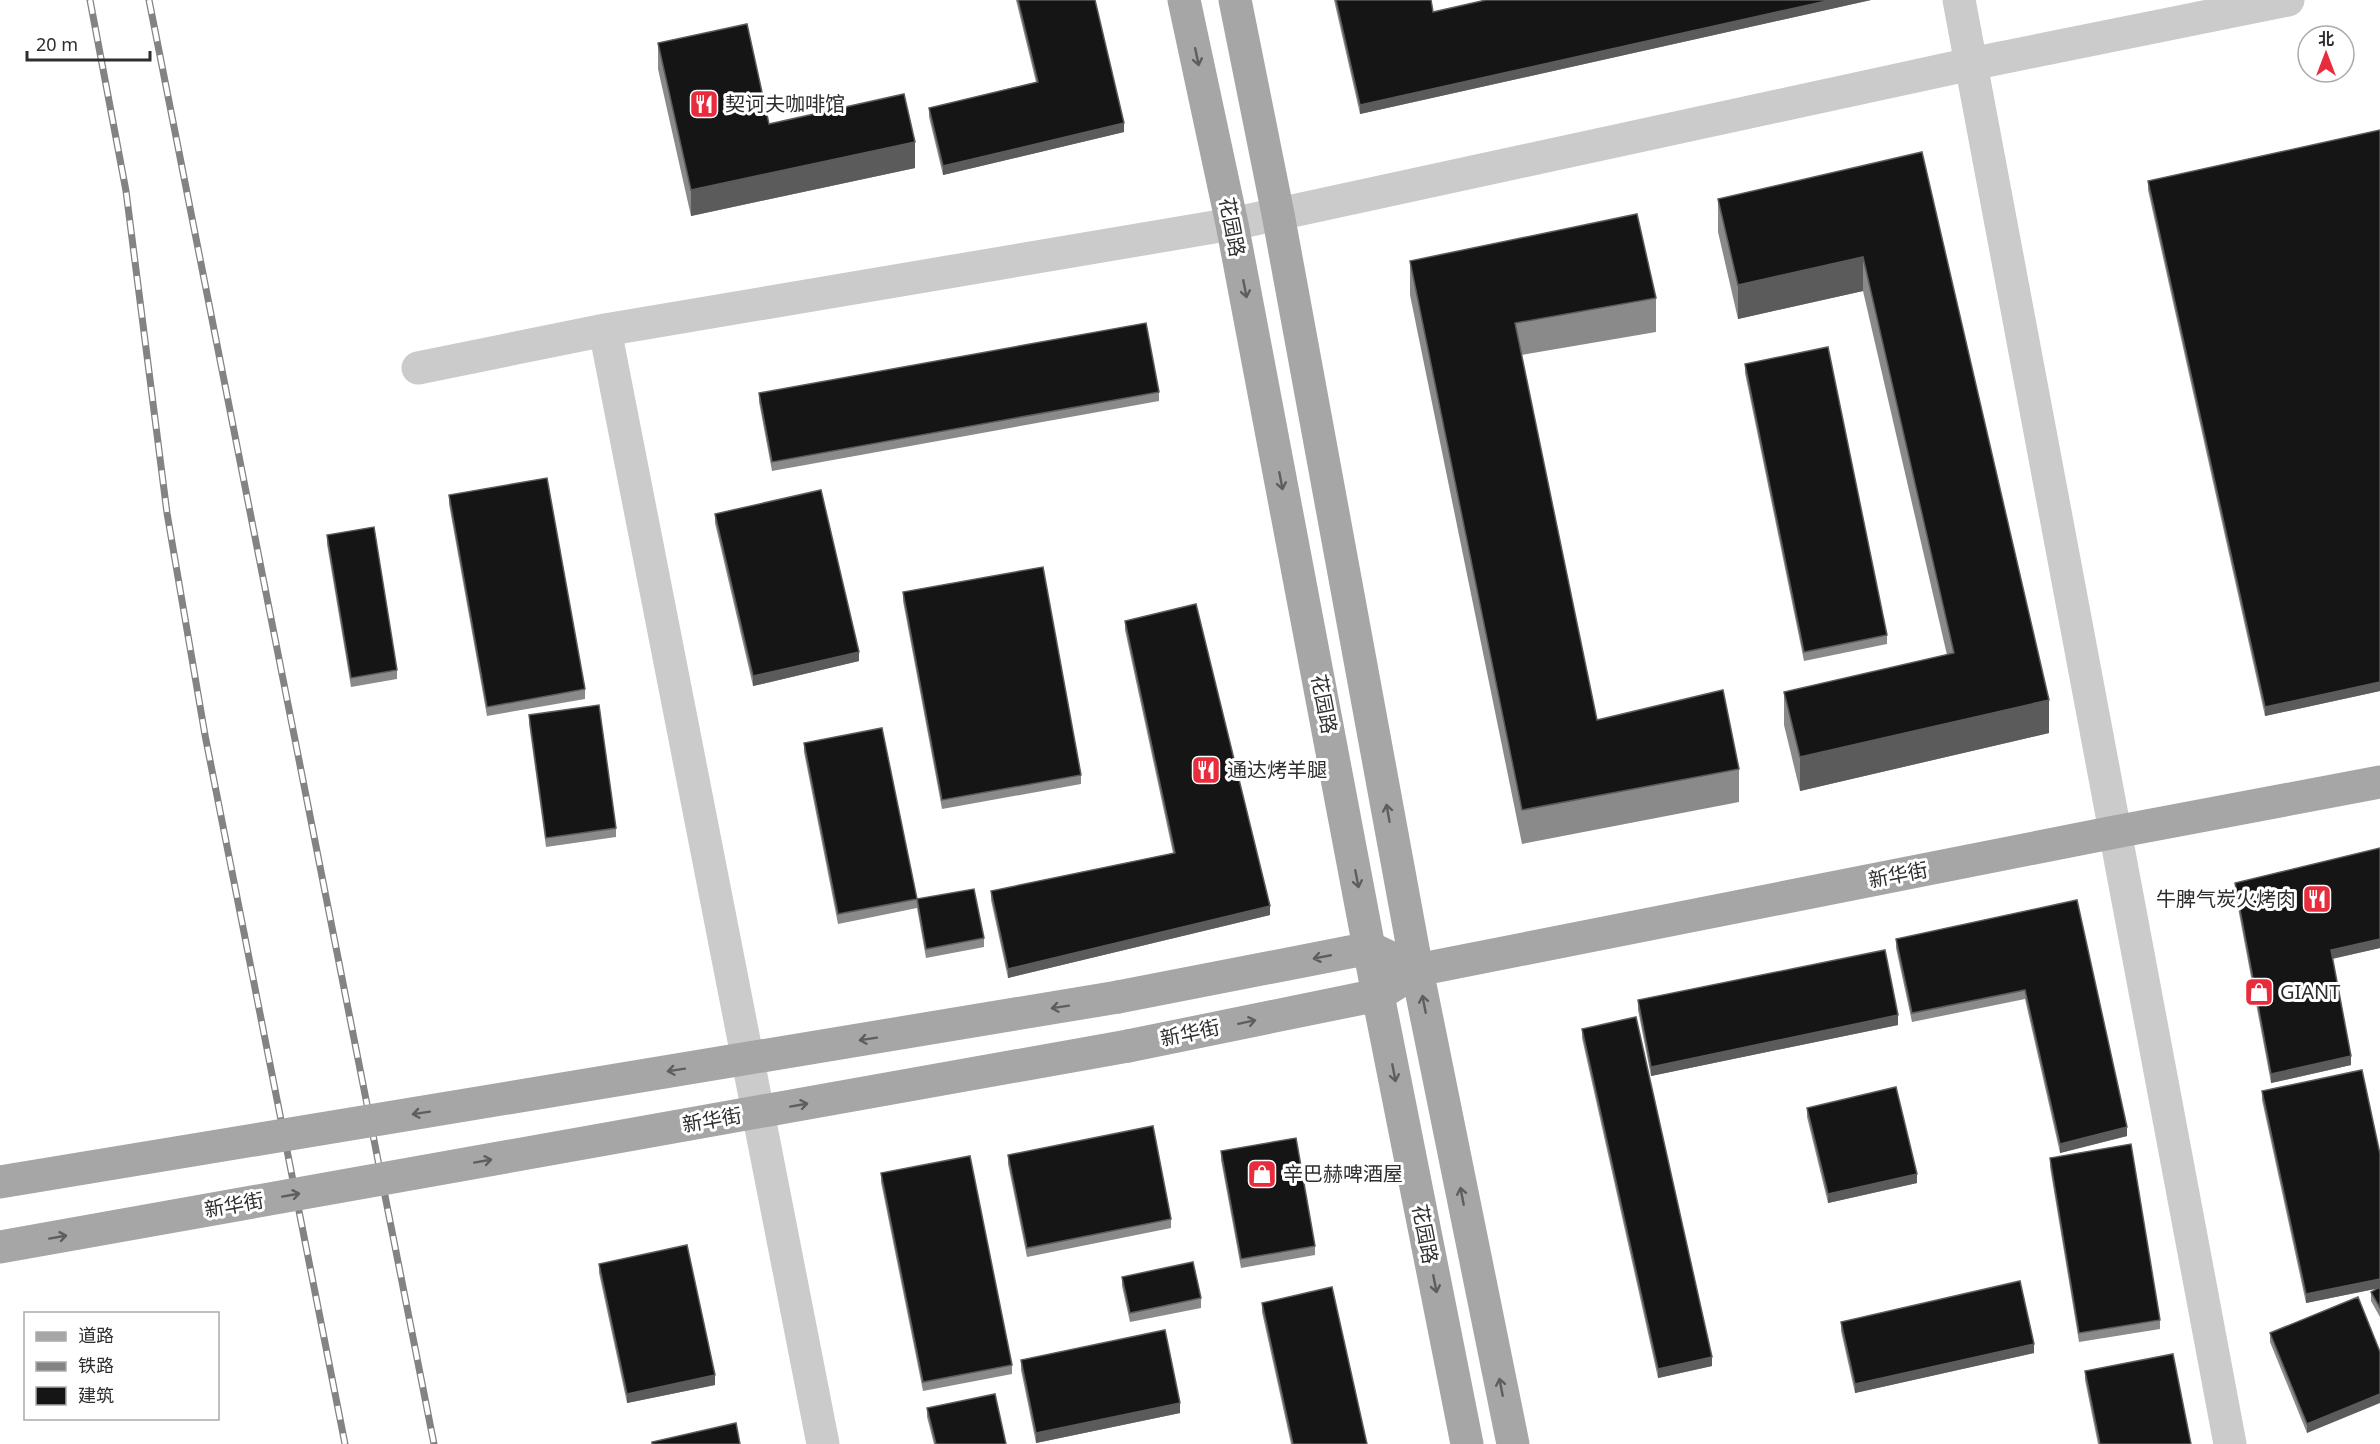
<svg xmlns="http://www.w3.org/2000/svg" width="2380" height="1444" font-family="'Noto Sans','Noto Sans SC',sans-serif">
	<rect width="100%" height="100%" fill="#fff"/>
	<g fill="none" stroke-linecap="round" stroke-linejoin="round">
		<path stroke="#cbcbcb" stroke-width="33" d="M 1959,0 L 2230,1444
			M 605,330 L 823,1444
			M 418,368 L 605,330 L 1232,224 L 1971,64 L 2288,0"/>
		<path stroke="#a6a6a6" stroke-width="33" d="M 1184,0 L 1232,224 L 1378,995 L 1467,1444
			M 1235,0 L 1278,214 L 1417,970 L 1513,1444
			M 1118,997 L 1370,948 L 1391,958
			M 1128,1046 L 1378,995 L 1417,970 L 2115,832 L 2380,782"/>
		<g stroke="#838383" stroke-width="7">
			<path id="rail" d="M 90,0 L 126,191 L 167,513 L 205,735 L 345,1444
				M 149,0 L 434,1444"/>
		</g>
		<use href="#rail" stroke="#fff" stroke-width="4.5" stroke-dasharray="14" stroke-linecap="butt"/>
		<path stroke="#a6a6a6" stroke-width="33" d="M 0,1182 L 1118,997
			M 0,1247 L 1128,1046"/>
	</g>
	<path fill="#8a8a8a" d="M 1016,0 L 1095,0 L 1124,132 L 943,175 L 929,117 L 929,108 L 1036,82 Z
		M 1334,0 L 1431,0 L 1433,12 L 1486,0 L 1871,0 L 1360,114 Z
		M 658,43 L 769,124 L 915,168 L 691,216 L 658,69 Z
		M 2380,130 L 2380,691 L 2265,716 L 2148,190 L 2148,181 Z
		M 1922,152 L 2049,733 L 1800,791 L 1784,725 L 1784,692 L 1947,655 L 1863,291 L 1738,319 L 1718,232 L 1718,199 Z
		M 1410,261 L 1656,298 L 1656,332 L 1521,355 L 1597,720 L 1739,769 L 1739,802 L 1522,844 L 1410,295 Z
		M 1745,364 L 1887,635 L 1887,644 L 1804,661 L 1745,373 Z
		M 1159,392 L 1159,401 L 772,471 L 759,402 L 759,393 Z
		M 449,495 L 585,689 L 585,699 L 487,716 L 449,504 Z
		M 715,514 L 859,661 L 753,686 L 715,523 Z
		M 327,535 L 397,670 L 397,679 L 351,687 L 327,544 Z
		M 903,592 L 1081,775 L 1081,784 L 942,809 L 903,601 Z
		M 1125,621 L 1270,915 L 1008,978 L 991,900 L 991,891 L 1173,853 L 1125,630 Z
		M 529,715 L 616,828 L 616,837 L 546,847 L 529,724 Z
		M 804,743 L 917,899 L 984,938 L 984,947 L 926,958 L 917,908 L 838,924 L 804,752 Z
		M 2380,848 L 2380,948 L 2332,959 L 2351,1065 L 2271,1083 L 2235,892 L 2235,883 Z
		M 2077,900 L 2127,1136 L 2060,1153 L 2025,999 L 1912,1022 L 1896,948 L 1896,939 Z
		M 1638,1000 L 1898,1025 L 1651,1076 L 1638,1010 Z
		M 1582,1029 L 1712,1366 L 1658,1378 L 1582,1038 Z
		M 2262,1091 L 2380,1154 L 2380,1317 L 2371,1301 L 2371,1292 L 2379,1288 L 2306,1303 L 2262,1100 Z
		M 1807,1108 L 1917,1183 L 1828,1203 L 1807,1117 Z
		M 1221,1151 L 1315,1246 L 1315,1255 L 1241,1268 L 1221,1160 Z
		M 1008,1155 L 1171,1219 L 1171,1228 L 1027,1257 L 1008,1164 Z
		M 2050,1158 L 2160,1320 L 2160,1329 L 2079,1342 L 2050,1167 Z
		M 881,1173 L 1012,1365 L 1012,1374 L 923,1391 L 881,1182 Z
		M 599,1264 L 715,1385 L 627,1403 L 599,1273 Z
		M 1122,1277 L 1201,1298 L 1201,1308 L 1130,1322 L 1122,1286 Z
		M 1262,1303 L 1367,1444 L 1291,1444 L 1262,1312 Z
		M 1841,1322 L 2034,1353 L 1855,1393 L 1841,1331 Z
		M 2270,1333 L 2380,1352 L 2307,1433 L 2270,1342 Z
		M 1021,1360 L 1180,1413 L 1036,1443 L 1021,1370 Z
		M 2085,1371 L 2191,1444 L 2098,1444 L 2085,1380 Z
		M 927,1408 L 1006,1444 L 934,1444 L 927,1417 Z"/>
	<path fill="#5b5b5b" d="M 1831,0 L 1871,0 L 1360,114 L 1360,105 Z
		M 1124,123 L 1124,132 L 943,175 L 943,166 Z
		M 915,142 L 915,168 L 691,216 L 691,190 Z
		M 1863,257 L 1863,291 L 1738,319 L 1738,285 Z
		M 859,652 L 859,661 L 753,686 L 753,676 Z
		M 2380,682 L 2380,691 L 2265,716 L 2265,707 Z
		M 2049,700 L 2049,733 L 1800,791 L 1800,757 Z
		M 1270,906 L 1270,915 L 1008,978 L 1008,969 Z
		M 2380,939 L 2380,948 L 2331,959 L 2331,950 Z
		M 1898,1015 L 1898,1025 L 1651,1076 L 1651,1067 Z
		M 2351,1056 L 2351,1065 L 2271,1083 L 2271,1074 Z
		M 2127,1127 L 2127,1136 L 2060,1153 L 2060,1144 Z
		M 1917,1174 L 1917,1183 L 1828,1203 L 1828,1194 Z
		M 2380,1279 L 2380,1288 L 2306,1303 L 2306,1294 Z
		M 2034,1344 L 2034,1353 L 1855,1393 L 1855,1384 Z
		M 1712,1357 L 1712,1366 L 1658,1378 L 1658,1369 Z
		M 715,1375 L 715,1385 L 627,1403 L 627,1394 Z
		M 2380,1394 L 2380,1403 L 2307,1433 L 2307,1424 Z
		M 1180,1403 L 1180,1413 L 1036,1443 L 1036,1433 Z"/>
	<path fill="#151515" stroke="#5b5b5b" stroke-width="1.5" d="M 1018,0 L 1095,0 L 1124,123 L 943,166 L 929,108 L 1038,82 Z
		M 1336,0 L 1431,0 L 1433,12 L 1486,0 L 1831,0 L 1360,105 Z
		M 747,24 L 769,124 L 904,94 L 915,142 L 691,190 L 658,43 Z
		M 2380,130 L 2380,682 L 2265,707 L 2148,181 Z
		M 1922,152 L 2049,700 L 1800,757 L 1784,692 L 1954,653 L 1863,257 L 1738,285 L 1718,199 Z
		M 1637,214 L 1656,298 L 1515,323 L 1597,720 L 1723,690 L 1739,769 L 1522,810 L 1410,261 Z
		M 1146,323 L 1159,392 L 772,462 L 759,393 Z
		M 1828,347 L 1887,635 L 1804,652 L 1745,364 Z
		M 547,478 L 585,689 L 487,707 L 449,495 Z
		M 821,490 L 859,652 L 753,676 L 715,514 Z
		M 374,527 L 397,670 L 351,678 L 327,535 Z
		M 1043,567 L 1081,775 L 942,800 L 903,592 Z
		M 1196,604 L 1270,906 L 1008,969 L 991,891 L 1175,853 L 1125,621 Z
		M 599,705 L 616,828 L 546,838 L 529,715 Z
		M 882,728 L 917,899 L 974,889 L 984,938 L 926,949 L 917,899 L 838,914 L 804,743 Z
		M 2380,848 L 2380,939 L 2331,950 L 2351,1056 L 2271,1074 L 2235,883 Z
		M 2077,900 L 2127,1127 L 2060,1144 L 2025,990 L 1912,1013 L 1896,939 Z
		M 1885,950 L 1898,1015 L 1651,1067 L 1638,1000 Z
		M 1636,1017 L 1712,1357 L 1658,1369 L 1582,1029 Z
		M 2362,1070 L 2380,1154 L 2380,1279 L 2306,1294 L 2262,1091 Z
		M 1896,1087 L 1917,1174 L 1828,1194 L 1807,1108 Z
		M 1153,1126 L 1171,1219 L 1027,1248 L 1008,1155 Z
		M 1296,1138 L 1315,1246 L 1241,1259 L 1221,1151 Z
		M 2131,1144 L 2160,1320 L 2079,1333 L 2050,1158 Z
		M 970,1156 L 1012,1365 L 923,1382 L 881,1173 Z
		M 687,1245 L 715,1375 L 627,1394 L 599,1264 Z
		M 1193,1262 L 1201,1298 L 1130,1313 L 1122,1277 Z
		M 2020,1281 L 2034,1344 L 1855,1384 L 1841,1322 Z
		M 1332,1287 L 1367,1444 L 1293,1444 L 1262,1303 Z
		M 2380,1287 L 2380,1308 L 2371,1292 Z
		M 2358,1297 L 2380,1352 L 2380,1394 L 2307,1424 L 2270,1333 Z
		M 1165,1330 L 1180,1403 L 1036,1433 L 1021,1360 Z
		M 2173,1354 L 2191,1444 L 2100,1444 L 2085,1371 Z
		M 995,1394 L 1006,1444 L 936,1444 L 927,1408 Z
		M 736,1423 L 740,1444 L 652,1444 L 652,1442 Z"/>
	<defs><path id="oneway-shaft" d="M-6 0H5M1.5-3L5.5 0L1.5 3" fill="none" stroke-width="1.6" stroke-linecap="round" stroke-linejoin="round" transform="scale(1.5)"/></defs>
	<g stroke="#5e5e5e">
		<use href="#oneway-shaft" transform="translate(1197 57) rotate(78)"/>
		<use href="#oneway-shaft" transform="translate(1245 289) rotate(79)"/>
		<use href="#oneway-shaft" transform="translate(1281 481) rotate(79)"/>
		<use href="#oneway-shaft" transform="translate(1388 813) rotate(-100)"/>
		<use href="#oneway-shaft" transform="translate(1357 879) rotate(79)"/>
		<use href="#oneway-shaft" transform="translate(1322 957) rotate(169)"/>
		<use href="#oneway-shaft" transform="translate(1424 1004) rotate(-101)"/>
		<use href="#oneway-shaft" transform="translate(1060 1007) rotate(171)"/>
		<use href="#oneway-shaft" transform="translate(1247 1022) rotate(-12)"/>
		<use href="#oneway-shaft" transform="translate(868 1039) rotate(171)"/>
		<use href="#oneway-shaft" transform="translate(676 1070) rotate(171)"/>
		<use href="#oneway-shaft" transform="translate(1394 1073) rotate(79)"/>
		<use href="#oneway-shaft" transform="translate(799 1105) rotate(-10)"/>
		<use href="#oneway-shaft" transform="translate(421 1113) rotate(171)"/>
		<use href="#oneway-shaft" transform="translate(483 1161) rotate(-10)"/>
		<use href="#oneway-shaft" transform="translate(291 1195) rotate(-10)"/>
		<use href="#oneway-shaft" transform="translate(1462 1196) rotate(-101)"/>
		<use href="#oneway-shaft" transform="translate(58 1237) rotate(-10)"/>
		<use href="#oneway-shaft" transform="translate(1435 1284) rotate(79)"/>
		<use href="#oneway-shaft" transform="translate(1501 1387) rotate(-101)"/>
	</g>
	<defs>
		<g id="restaurant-square" transform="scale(1.5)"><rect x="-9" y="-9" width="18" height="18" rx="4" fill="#e92c3d" stroke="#fff"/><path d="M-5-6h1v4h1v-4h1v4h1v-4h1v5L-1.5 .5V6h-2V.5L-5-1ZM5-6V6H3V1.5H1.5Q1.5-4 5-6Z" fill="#fff"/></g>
		<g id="shop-square" transform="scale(1.5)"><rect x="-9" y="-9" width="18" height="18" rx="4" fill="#e92c3d" stroke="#fff"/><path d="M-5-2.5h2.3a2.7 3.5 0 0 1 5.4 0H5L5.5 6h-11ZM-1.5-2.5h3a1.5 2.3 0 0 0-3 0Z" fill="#fff"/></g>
	</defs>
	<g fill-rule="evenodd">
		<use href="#restaurant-square" x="704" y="104"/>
		<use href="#restaurant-square" x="1206" y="770"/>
		<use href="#restaurant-square" x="2317" y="899"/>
		<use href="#shop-square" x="2259" y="992"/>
		<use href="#shop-square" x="1262" y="1174"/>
	</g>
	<g text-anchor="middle" stroke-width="6" stroke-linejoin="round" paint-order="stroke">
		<g font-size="20" fill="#2e2e2e" stroke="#fff" text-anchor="start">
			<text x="725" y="111">契诃夫咖啡馆</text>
			<text x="1227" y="777">通达烤羊腿</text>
			<text x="2296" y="906" text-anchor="end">牛脾气炭火烤肉</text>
			<text x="2280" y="999">GIANT</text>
			<text x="1283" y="1181">辛巴赫啤酒屋</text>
		</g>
		<g font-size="20" fill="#2e2e2e" stroke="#fff">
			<text transform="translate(1232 227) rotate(79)" y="7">花园路</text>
			<text transform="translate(1324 704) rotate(79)" y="7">花园路</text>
			<text transform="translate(1898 875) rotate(-11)" y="7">新华街</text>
			<text transform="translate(1190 1033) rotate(-12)" y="7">新华街</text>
			<text transform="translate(712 1120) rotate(-10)" y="7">新华街</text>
			<text transform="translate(234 1205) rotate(-10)" y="7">新华街</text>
			<text transform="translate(1425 1234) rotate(79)" y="7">花园路</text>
		</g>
	</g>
	<rect x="24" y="1312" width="195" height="108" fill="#ffffff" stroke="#ababab" stroke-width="1.5"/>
	<rect x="36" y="1332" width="30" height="9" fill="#a6a6a6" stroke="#ababab" stroke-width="1.5"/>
	<text x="78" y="1342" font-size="18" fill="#2e2e2e">道路</text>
	<rect x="36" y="1362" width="30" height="9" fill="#838383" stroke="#ababab" stroke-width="1.5"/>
	<text x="78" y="1372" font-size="18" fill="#2e2e2e">铁路</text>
	<rect x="36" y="1387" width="30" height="18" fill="#151515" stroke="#ababab" stroke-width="1.5"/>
	<text x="78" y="1402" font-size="18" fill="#2e2e2e">建筑</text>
	<g transform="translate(2326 54)"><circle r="28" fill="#ffffff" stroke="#ababab" stroke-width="1.5"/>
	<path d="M0-4.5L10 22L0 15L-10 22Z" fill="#e92c3d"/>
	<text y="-9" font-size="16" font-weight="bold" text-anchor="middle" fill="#2e2e2e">北</text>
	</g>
	<path d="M27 51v9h123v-9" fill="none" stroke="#2e2e2e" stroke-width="3"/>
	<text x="36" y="51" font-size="18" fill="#2e2e2e" stroke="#ffffff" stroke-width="4.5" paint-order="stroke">20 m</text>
</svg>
